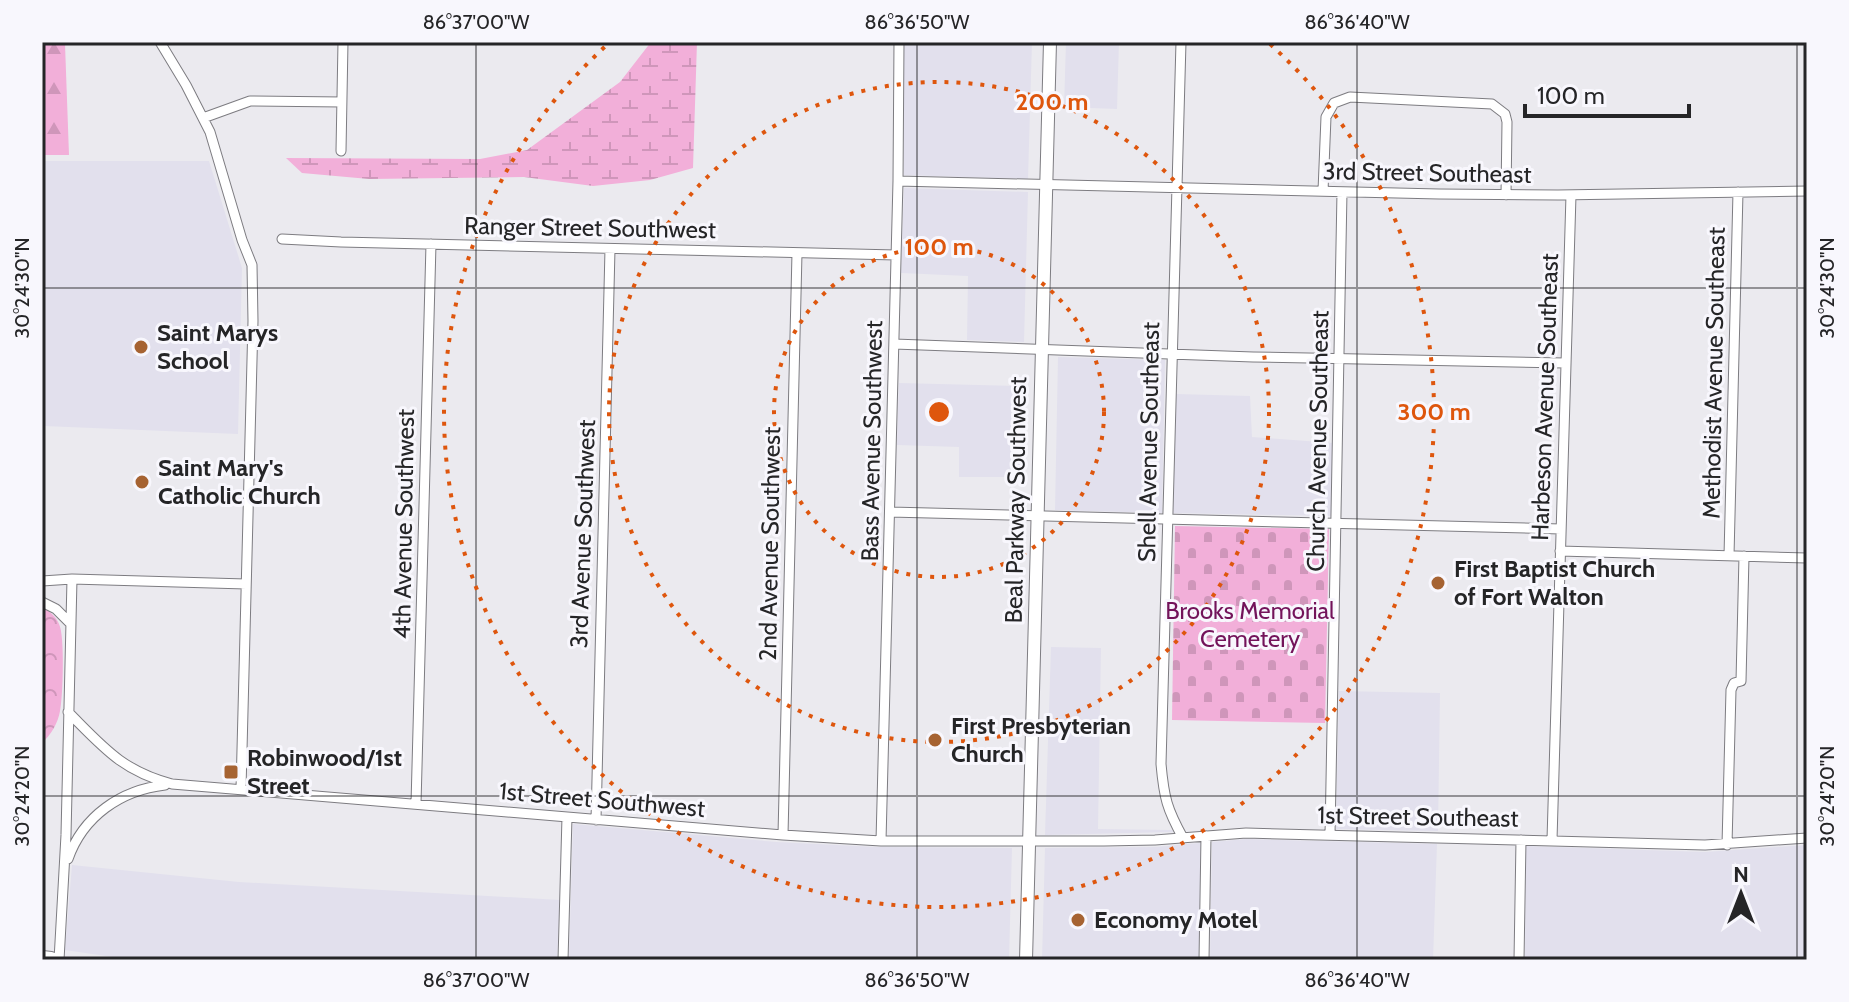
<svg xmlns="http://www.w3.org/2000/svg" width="1849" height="1002" font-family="Cabin,sans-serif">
	<defs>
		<pattern id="forest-firs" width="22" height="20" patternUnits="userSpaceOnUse" patternTransform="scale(2)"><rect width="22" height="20" fill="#f2afd9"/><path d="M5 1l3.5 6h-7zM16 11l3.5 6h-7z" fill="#cf96ba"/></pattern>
		<pattern id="wetland-marsh" width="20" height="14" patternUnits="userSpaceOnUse" patternTransform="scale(2)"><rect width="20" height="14" fill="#f2afd9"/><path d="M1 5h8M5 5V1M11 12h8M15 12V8" fill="none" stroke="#cf96ba"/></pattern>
		<pattern id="cemetery-stones" width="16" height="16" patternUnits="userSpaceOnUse" patternTransform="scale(2)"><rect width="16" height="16" fill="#f2afd9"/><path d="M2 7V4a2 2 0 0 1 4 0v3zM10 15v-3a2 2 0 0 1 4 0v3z" fill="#cf96ba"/></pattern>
		<pattern id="park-crowns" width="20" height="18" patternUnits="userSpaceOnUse" patternTransform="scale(2)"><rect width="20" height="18" fill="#f2afd9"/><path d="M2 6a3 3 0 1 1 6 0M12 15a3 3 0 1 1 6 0" fill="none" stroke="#cf96ba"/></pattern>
	</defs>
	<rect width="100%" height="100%" fill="#ebeaef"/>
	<path fill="#e2e0ed" d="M 904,42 L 1032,42 L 1028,179 L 904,175 Z
		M 1066,42 L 1119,42 L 1117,109 L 1064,107 Z
		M 42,161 L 209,161 L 242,268 L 238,434 L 44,426 L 42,453 Z
		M 904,188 L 1028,192 L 1024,342 L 967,340 L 968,276 L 901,273 Z
		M 1058,357 L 1165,360 L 1162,513 L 1055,510 Z
		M 899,383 L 1023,386 L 1020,477 L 959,477 L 959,447 L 897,445 Z
		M 1176,394 L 1250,396 L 1252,437 L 1333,443 L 1331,516 L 1173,513 Z
		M 1051,647 L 1101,648 L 1098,829 L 1172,830 L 1173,832 L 1045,835 Z
		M 1339,691 L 1440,693 L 1438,831 L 1336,829 Z
		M 573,824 L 777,842 L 876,847 L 1012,848 L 1009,960 L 569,960 Z
		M 1246,839 L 1437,844 L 1433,960 L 1210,960 L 1212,842 Z
		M 1201,843 L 1199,960 L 1042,960 L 1045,848 L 1155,847 L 1180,845 L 1182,846 L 1185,844 Z
		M 1807,845 L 1807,960 L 1525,960 L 1526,846 L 1705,852 Z
		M 72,865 L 239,882 L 560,900 L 557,960 L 133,960 L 65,950 Z"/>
	<path fill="url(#forest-firs)" d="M 42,42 L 65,44 L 69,155 L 42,155 Z"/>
	<path fill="url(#wetland-marsh)" d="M 651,42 L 697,42 L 693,168 L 650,180 L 593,186 L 524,177 L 369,179 L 302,173 L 286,158 L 480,159 L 527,150 L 620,82 Z"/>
	<path fill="url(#cemetery-stones)" d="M 1175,526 L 1329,529 L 1325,723 L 1172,720 Z"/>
	<path fill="url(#park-crowns)" d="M 42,607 C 49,611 56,616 59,624 C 65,635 63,698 60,711 C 58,723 51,735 42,743 Z"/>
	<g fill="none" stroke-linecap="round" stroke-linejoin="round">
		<g stroke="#7d7c81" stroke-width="11">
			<path id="street" d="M 160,42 L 186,85 L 210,132 L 242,240 L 252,265 L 253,321 L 241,789
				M 1181,42 L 1161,764 C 1164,798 1167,809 1183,838
				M 203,118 L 250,101 L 342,102
				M 341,151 L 343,42
				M 898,181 L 1439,194 L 1558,195 L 1807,191
				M 1323,191 L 1326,117 L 1334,103 L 1350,97 L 1492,104 L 1505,114 L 1507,122 L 1506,195
				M 282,239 L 341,242 L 896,255
				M 894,344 L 1253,357 L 1565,363
				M 890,512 L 1561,529
				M 1560,551 L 1807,558
				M 1729,556 L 1738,192
				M 42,581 L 72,579 L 246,584
				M 42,602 L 56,609 L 70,623
				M 68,712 C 103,747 122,771 172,784 L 783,835 L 881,841 L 1104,841 L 1155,840 L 1246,833 L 1705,845 L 1807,838
				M 416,804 L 431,244
				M 596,820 L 610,249
				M 783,835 L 797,253
				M 1330,835 L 1342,192
				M 1552,840 L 1571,195
				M 881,841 L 898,181 L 899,42
				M 1727,845 L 1731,690 L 1734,683 L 1741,681 L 1744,556
				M 68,859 C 83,816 121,790 165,785
				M 59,960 L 66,835 L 72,579
				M 563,960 L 567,817
				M 1204,960 L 1206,836
				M 1519,960 L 1521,840"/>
		</g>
		<g stroke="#7d7c81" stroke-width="14">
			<path id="secondary" d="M 1026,960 L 1050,42"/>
		</g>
		<g stroke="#7d7c81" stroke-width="18">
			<path id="highway" d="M 42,959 L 51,960"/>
		</g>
		<use href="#street" stroke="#fff" stroke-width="9"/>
		<use href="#secondary" stroke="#fff" stroke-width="12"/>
		<use href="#highway" stroke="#fff" stroke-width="16"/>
	</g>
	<path fill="none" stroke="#252527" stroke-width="2" stroke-opacity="0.45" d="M 476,42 L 476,960M 917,42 L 917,960M 1357,42 L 1357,960M 1797,42 L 1797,960M 42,288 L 1807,288M 42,796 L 1807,796"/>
	<g fill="none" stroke="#de560d" stroke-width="4" stroke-dasharray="4 8">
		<circle cx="939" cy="412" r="165"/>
		<circle cx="939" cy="412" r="330"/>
		<path d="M1270 44A495 495 0 1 1 608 44"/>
	</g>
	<g fill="#a66332" stroke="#f8f7fd" stroke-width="3">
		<circle cx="141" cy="347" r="8"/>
		<circle cx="142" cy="482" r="8"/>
		<circle cx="1438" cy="583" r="8"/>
		<circle cx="935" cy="740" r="8"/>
		<rect x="223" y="764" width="16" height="16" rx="4"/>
		<circle cx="1078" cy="920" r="8"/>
	</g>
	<g text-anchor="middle" stroke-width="6" stroke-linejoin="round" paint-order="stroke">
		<g font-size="24" fill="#252527" stroke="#f8f7fd">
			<text transform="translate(1427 173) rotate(1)" y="8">3rd Street Southeast</text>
			<text transform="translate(590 228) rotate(1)" y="8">Ranger Street Southwest</text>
			<text transform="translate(1714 373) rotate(-89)" y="8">Methodist Avenue Southeast</text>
			<text transform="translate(1545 397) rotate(-88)" y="8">Harbeson Avenue Southeast</text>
			<text transform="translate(872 441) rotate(-89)" y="8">Bass Avenue Southwest</text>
			<text transform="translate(1318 441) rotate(-89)" y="8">Church Avenue Southeast</text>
			<text transform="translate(1149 442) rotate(-89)" y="8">Shell Avenue Southeast</text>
			<text transform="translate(1016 500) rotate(-89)" y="8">Beal Parkway Southwest</text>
			<text transform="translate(404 524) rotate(-89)" y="8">4th Avenue Southwest</text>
			<text transform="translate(583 534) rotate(-88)" y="8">3rd Avenue Southwest</text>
			<text transform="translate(770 544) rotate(-89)" y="8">2nd Avenue Southwest</text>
			<text transform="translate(602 800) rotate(5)" y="8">1st Street Southwest</text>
			<text transform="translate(1418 817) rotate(1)" y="8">1st Street Southeast</text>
		</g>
		<g font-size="24" font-weight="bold" fill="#252527" stroke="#f8f7fd" text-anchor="start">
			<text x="157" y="341">Saint Marys<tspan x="157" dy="28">School</tspan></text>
			<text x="158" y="476">Saint Mary's<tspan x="158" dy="28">Catholic Church</tspan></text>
			<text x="1454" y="577">First Baptist Church<tspan x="1454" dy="28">of Fort Walton</tspan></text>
			<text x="951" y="734">First Presbyterian<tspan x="951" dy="28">Church</tspan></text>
			<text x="247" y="766">Robinwood/1st<tspan x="247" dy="28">Street</tspan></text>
			<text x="1094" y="928">Economy Motel</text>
		</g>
		<g font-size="24" fill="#73135a" stroke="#f8f7fd">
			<text x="1250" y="619">Brooks Memorial<tspan x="1250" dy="28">Cemetery</tspan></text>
		</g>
	</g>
	<circle cx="939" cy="412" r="12" fill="#de560d" stroke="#f8f7fd" stroke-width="4"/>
	<g font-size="24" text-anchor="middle" font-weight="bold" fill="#de560d" stroke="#f8f7fd" stroke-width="6" stroke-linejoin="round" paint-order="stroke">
		<text x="1052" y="110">200 m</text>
		<text x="939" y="255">100 m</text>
		<text x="1434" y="420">300 m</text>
	</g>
	<rect width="1849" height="1002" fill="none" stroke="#f8f7fd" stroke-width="88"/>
	<g transform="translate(1741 894)" stroke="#f8f7fd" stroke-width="6" paint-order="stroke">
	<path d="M0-6L14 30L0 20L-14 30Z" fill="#252527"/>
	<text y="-12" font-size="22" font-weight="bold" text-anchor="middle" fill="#252527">N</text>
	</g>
	<path d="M1525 104v12h164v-12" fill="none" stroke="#252527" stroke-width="4"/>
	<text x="1537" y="104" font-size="24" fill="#252527" stroke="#f8f7fd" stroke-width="6" paint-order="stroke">100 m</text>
	<rect x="44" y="44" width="1761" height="914" fill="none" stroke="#252527" stroke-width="3"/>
	<g font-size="20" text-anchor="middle" fill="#252527">
		<text x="476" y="29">86°37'00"W</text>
		<text x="917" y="29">86°36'50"W</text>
		<text x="1357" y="29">86°36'40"W</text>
		<text transform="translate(22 288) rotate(-90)" y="7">30°24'30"N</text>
		<text transform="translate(1827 288) rotate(-90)" y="7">30°24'30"N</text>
		<text transform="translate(22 796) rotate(-90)" y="7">30°24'20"N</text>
		<text transform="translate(1827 796) rotate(-90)" y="7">30°24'20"N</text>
		<text x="476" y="987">86°37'00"W</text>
		<text x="917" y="987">86°36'50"W</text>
		<text x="1357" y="987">86°36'40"W</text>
	</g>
</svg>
